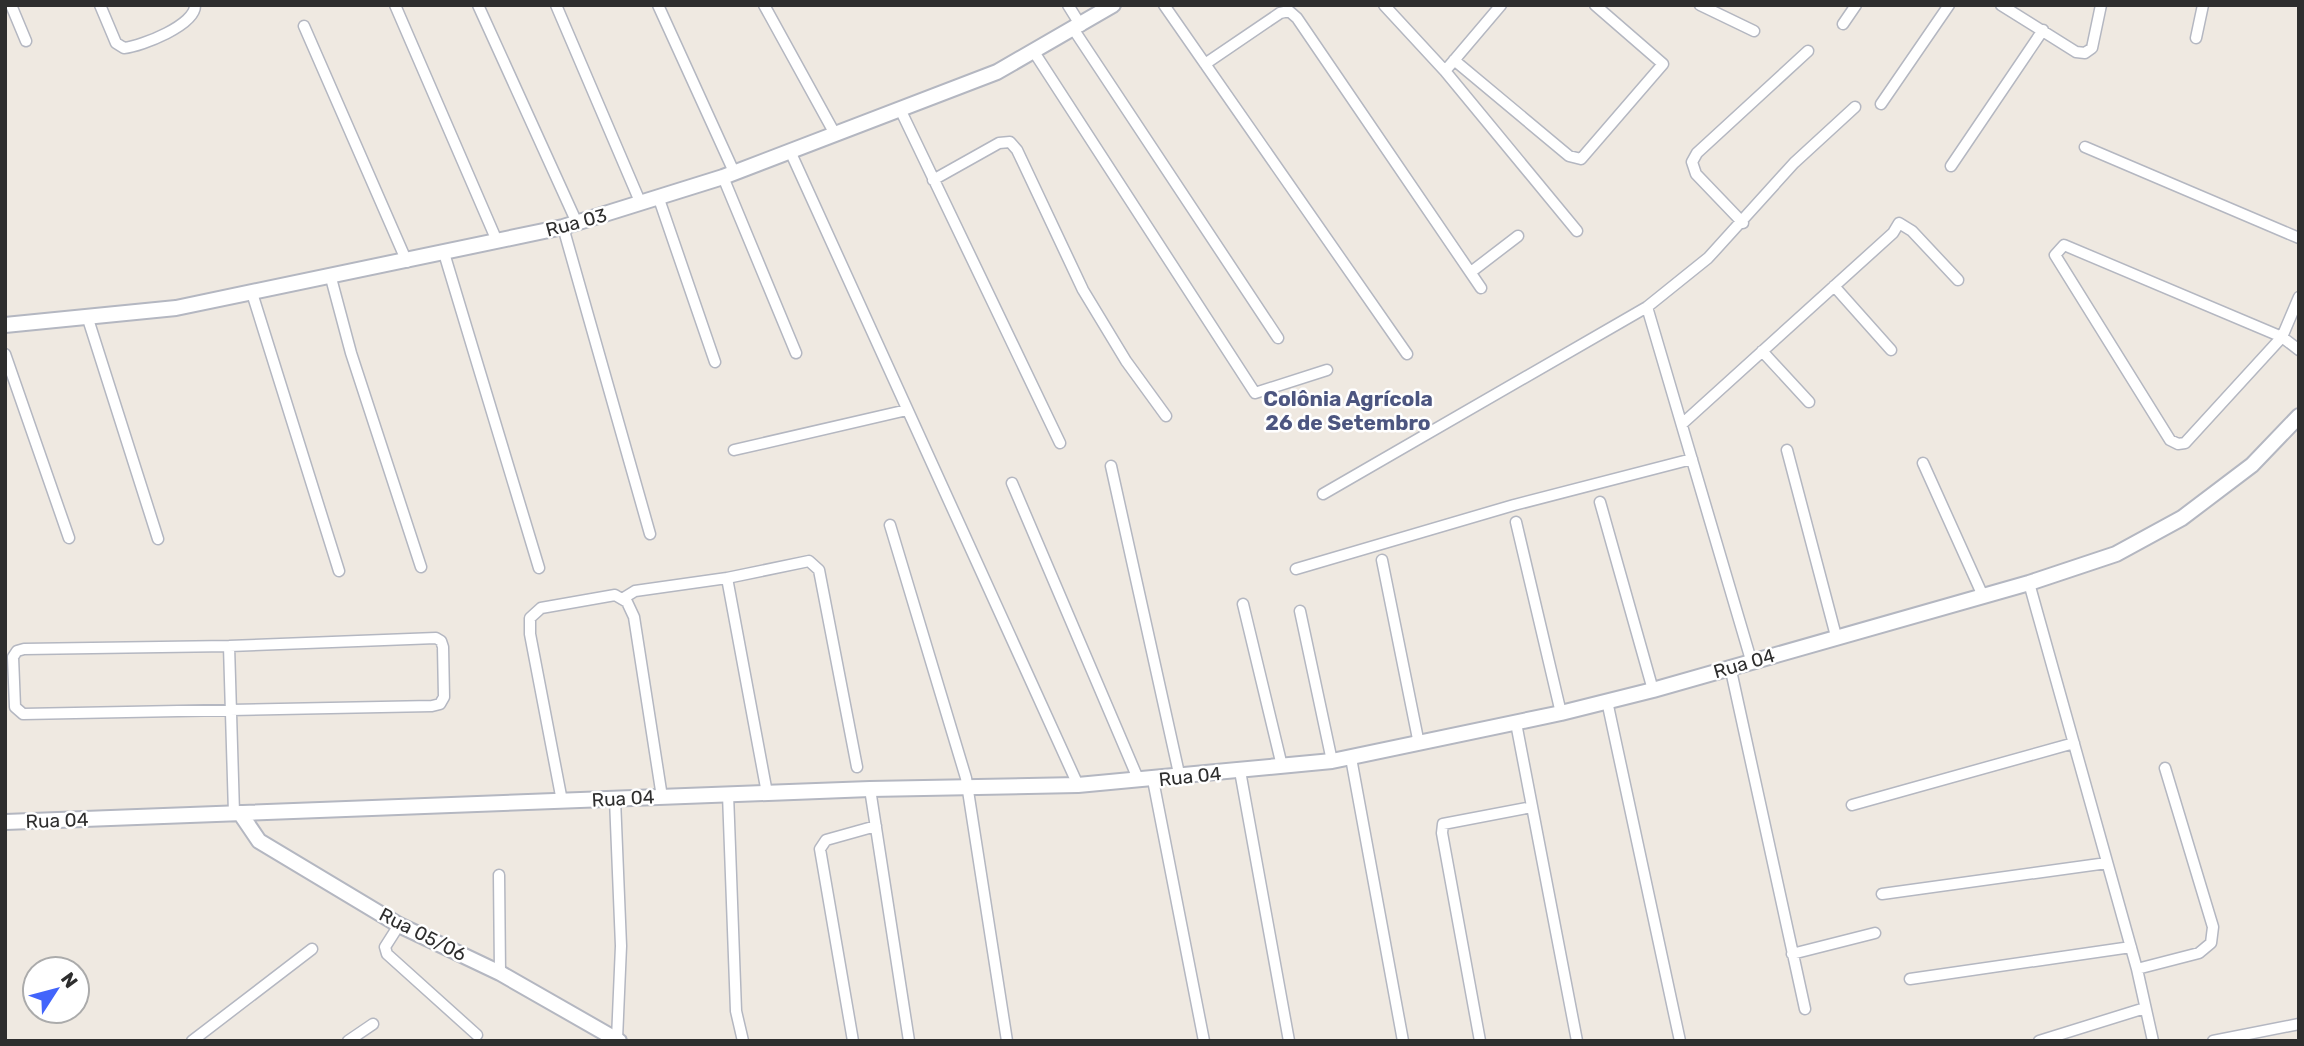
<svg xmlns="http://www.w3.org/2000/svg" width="2304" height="1046" font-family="Rubik,sans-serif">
	<rect width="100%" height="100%" fill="#efe9e1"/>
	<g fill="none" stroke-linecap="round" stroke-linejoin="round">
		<g stroke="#b4b7c1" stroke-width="13">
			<path id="street" d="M 11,5 L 26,41
				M 100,5 L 116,43 L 124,48 C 142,46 196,25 195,5
				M 395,5 L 497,241
				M 478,5 L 577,223
				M 556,5 L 641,204
				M 658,5 L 734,172
				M 764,5 L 835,134
				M 1068,5 L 1081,26
				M 1164,5 L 1407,354
				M 1384,5 L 1445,71 L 1577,231
				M 1700,5 L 1754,31
				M 2001,5 L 2076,52 L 2085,53 L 2092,48 L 2101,5
				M 1843,24 L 1856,5
				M 304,26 L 407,262
				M 1074,30 L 1278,338
				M 2196,38 L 2203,5
				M 1034,52 L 1255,393 L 1327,370
				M 1454,60 L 1569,156 L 1581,159 L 1663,64 L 1595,5
				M 1205,64 L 1280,13 L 1289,11 L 1297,18 L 1481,288
				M 1445,71 L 1501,5
				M 1881,104 L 1949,5
				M 900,109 L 1060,443
				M 2085,147 L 2299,238
				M 790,151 L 1078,785
				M 1951,166 L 2043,30
				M 723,177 L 796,353
				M 933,180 L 999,143 L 1010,142 L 1017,150 L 1083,290 L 1126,361 L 1166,416
				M 659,199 L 715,362
				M 1743,223 L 1696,174 L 1692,162 L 1697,153 L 1808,51
				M 563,227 L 650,534
				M 444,253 L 539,568
				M 1471,272 L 1518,236
				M 331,278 L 351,353 L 421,567
				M 1834,286 L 1891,350
				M 252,293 L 339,571
				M 2299,297 L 2282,337 L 2185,443 L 2178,444 L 2170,440 L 2055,255 L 2064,245 L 2282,337 L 2299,350
				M 1647,307 L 1751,660
				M 88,319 L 158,539
				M 1762,351 L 1809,402
				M 5,354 L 69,538
				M 1682,424 L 1893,233 L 1899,223 L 1912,231 L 1958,280
				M 734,450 L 907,410
				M 1787,450 L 1836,636
				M 1923,463 L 1983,596
				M 1111,466 L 1180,778
				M 1012,483 L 1139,781
				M 1323,494 L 1647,307 L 1708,258 L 1794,163 L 1855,107
				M 1600,502 L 1653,690
				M 1516,522 L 1561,713
				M 890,525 L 966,778 L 1007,1041
				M 1382,560 L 1419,744
				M 1296,569 L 1514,505 L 1692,459
				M 727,578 L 809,561 L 819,570 L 857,767
				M 2029,583 L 2137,969 L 2153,1041
				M 622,599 L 635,591 L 727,578 L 767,793
				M 1243,604 L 1282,766
				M 1300,611 L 1332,761
				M 436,638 L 441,641 L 443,647 L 444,697 L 440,704 L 432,706 L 23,714 L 15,707 L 13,657 L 17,651 L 24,649 L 229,646 Z
				M 229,646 L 234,813
				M 1730,666 L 1805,1009
				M 1607,701 L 1680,1041
				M 1516,723 L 1577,1041
				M 1351,758 L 1403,1041
				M 1240,771 L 1289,1041
				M 1153,780 L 1204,1041
				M 870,789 L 909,1041
				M 728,794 L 736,1011 L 743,1041
				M 615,799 L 621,946 L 617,1039
				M 562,801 L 530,634 L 530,618 L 541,608 L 615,595 L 627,602 L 634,617 L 662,797
				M 1852,805 L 2074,743
				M 499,875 L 500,973
				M 1882,894 L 2107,863
				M 399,925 L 385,947 L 387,954 L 477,1035
				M 1792,954 L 1875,933
				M 2137,969 L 2199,953 L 2211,943 L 2213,927 L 2165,768
				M 1910,979 L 2131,947
				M 192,1041 L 312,949
				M 348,1041 L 373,1024
				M 853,1041 L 820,849 L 826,840 L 876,826
				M 1480,1041 L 1442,833 L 1443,824 L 1532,807
				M 2039,1041 L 2145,1008
				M 2213,1041 L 2299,1024"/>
		</g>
		<g stroke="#b4b7c1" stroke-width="18">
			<path id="secondary" d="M 5,325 L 176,308 L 563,227 L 723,177 L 997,72 L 1113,5
				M 240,813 L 259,841 L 399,925 L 500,973 L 619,1041
				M 5,822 L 870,789 L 1078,785 L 1332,761 L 1561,713 L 1653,690 L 2029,583 L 2116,554 L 2182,518 L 2252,465 L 2299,416"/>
		</g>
		<use href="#street" stroke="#fff" stroke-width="10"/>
		<use href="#secondary" stroke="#fff" stroke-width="14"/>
	</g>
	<g text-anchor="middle" stroke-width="5" stroke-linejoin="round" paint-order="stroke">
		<g font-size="19" fill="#2e2e2e" stroke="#fff">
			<text transform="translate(576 222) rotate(-15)" y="7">Rua 03</text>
			<text transform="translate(1744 663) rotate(-16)" y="7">Rua 04</text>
			<text transform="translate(1190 776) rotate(-6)" y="7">Rua 04</text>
			<text transform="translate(623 798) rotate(-3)" y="7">Rua 04</text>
			<text transform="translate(57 820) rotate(-2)" y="7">Rua 04</text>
			<text transform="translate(423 934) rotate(27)" y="7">Rua 05/06</text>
		</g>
		<g font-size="21" font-weight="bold" fill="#4d5680" stroke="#fff">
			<text x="1348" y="406">Colônia Agrícola<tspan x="1348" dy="24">26 de Setembro</tspan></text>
		</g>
	</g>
	<rect width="2304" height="1046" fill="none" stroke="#2e2e2e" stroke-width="14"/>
	<g transform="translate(56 990) rotate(54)"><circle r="33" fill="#ffffff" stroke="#ababab" stroke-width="2"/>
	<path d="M0-5L12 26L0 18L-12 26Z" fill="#4264fb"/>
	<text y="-10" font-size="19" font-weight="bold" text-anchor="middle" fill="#2e2e2e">N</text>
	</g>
</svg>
